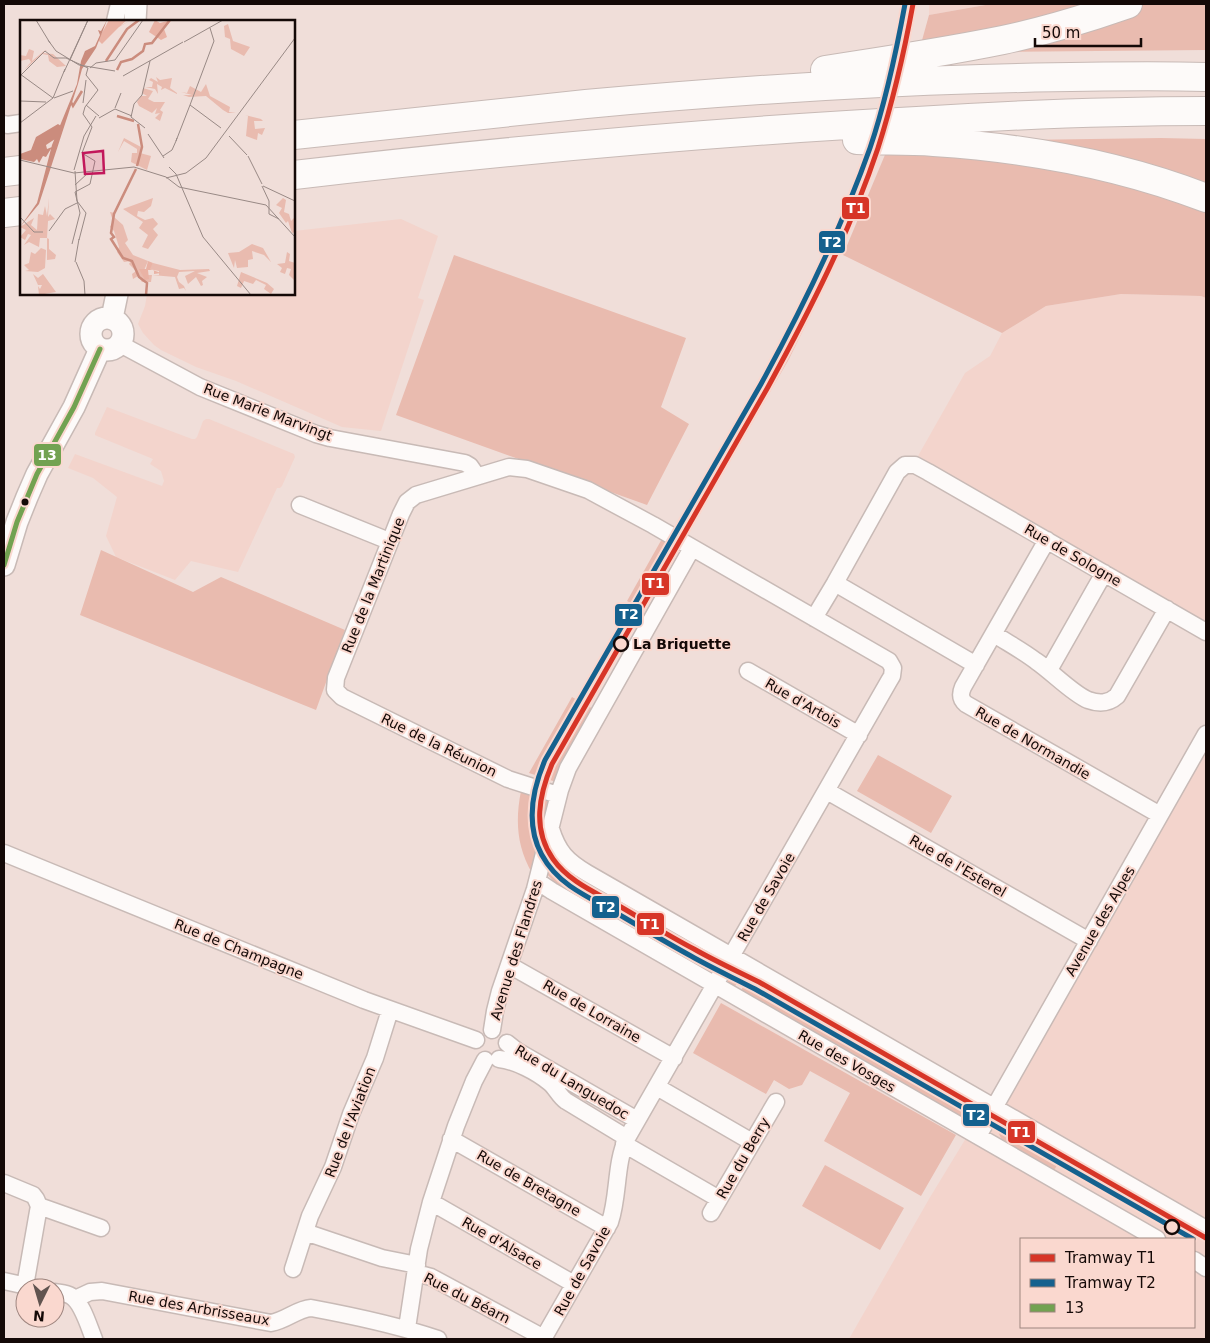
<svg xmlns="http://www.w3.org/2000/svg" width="1210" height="1343" font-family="'DejaVu Sans',sans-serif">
	<rect width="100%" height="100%" fill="#f0ded9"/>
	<path fill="#f3d4cc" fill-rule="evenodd" d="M 929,4 L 991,4 L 929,15 Z
		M 401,219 L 438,236 L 418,298 L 424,300 L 381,431 L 342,427 L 236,381 L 196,367 L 161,350 L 154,345 L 143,333 L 138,324 L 145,306 L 147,294 L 294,294 L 294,231 Z
		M 1121,294 L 1201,296 L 1206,298 L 1206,629 L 918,456 L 965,373 L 990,356 L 1002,333 L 1046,306 Z
		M 107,407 L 192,439 L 195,439 L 197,437 L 203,421 L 206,419 L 209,419 L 294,454 L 295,457 L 282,486 L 280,488 L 277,488 L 238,572 L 191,561 L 175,580 L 116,557 L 106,536 L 117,497 L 93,478 L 68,468 L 75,454 L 162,486 L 164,481 L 161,471 L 150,464 L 153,459 L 97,436 L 95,435 L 95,433 Z
		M 1206,743 L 1206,1339 L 849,1339 L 929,1199 ZM 1021,1239 L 1194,1239 L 1194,1327 L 1021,1327 Z"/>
	<path fill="#e9bbaf" d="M 991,4 L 1094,4 L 1071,12 L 921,44 L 929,15 Z
		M 1142,4 L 1206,4 L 1206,50 L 996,52 Z
		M 1161,138 L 1206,139 L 1206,191 L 1022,140 Z
		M 887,150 L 1072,167 L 1206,207 L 1206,298 L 1201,296 L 1121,294 L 1046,306 L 1002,333 L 843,255 Z
		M 844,209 L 858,214 L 828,280 L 789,359 L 690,531 L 678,523 L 786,332 L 819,267 Z
		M 454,255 L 686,338 L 661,407 L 689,424 L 647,505 L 396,415 Z
		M 663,537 L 680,547 L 644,611 L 627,601 Z
		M 101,550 L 193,592 L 221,577 L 345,630 L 316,710 L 80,615 Z
		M 572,697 L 595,710 L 556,782 L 529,773 Z
		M 878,755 L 952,796 L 931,833 L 857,791 Z
		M 521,791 L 548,799 L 550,803 L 534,856 L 536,860 L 532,873 C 517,847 515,821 521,791 Z
		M 552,846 L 571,869 L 560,888 L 545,872 Z
		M 577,873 L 706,947 L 694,968 L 566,893 Z
		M 712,950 L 722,956 L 710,977 L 700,972 Z
		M 737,965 L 745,969 L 733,990 L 725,986 Z
		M 751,973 L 984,1106 L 971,1127 L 739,994 Z
		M 721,1003 L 956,1135 L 921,1196 L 824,1141 L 850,1093 L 810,1071 L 802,1085 L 789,1089 L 774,1080 L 766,1094 L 693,1053 Z
		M 1000,1116 L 1064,1153 L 1052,1174 L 1005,1147 L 995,1125 Z
		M 825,1165 L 904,1208 L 880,1250 L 802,1206 Z"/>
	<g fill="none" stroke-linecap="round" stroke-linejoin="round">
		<g stroke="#c8bab6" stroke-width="19">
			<path id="minor" d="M 115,21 L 119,4
				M 4,124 L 7,125 L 21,123
				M 120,344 L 200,387 L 316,434 L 330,438 L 465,463 L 470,466 L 477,476
				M 300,505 L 389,541
				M 1047,540 L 963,687 C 960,694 960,699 966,704 L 1160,815
				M 814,618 L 835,583
				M 994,634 C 1008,643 1023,651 1036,661 C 1051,671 1073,694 1088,700 C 1099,704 1108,704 1117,696 L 1167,609
				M 976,665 L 835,583 L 897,472 L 905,465 L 915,465 L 928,472 L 1206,632
				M 1049,670 L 1104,573
				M 748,671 L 859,735
				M 827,791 L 1089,941
				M 551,829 C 558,852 567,861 587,873 L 1206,1229
				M 4,853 L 364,1000 L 476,1040
				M 537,881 L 552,891 L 1157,1239
				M 509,965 L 674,1058
				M 492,1030 L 495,1011 L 500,991 L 535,889 L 560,790 L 568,768 L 692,548
				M 507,1043 L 517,1051 L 637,1120
				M 499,1059 C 516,1061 537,1072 550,1083 C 556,1088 559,1096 566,1101 L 627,1138
				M 657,1087 L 752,1142
				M 978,1136 L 1206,734
				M 451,1139 L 607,1228
				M 624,1144 L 719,1199
				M 4,1183 L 33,1195 L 36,1199 L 39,1206 L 101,1228
				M 431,1202 L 574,1284
				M 711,1213 L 776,1102
				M 305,1232 L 382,1258 L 417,1265
				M 1194,1260 L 1206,1268
				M 293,1269 L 310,1216 L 333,1167 L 351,1114 L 375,1058 L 390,1010
				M 416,1273 L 431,1277 L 544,1338
				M 4,1281 L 36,1288
				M 25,1286 L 39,1206
				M 55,1292 C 60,1293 66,1293 71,1296 C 82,1302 89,1327 94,1339
				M 75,1299 L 90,1292 L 102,1291 L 271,1323 C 287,1320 297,1309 311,1308 C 354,1316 397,1325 438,1339
				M 407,1328 L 419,1249 L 431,1202 L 456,1126 L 474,1081 L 485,1060
				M 543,1339 L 610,1222 C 619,1195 615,1164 627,1138 L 889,681 L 892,676 L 893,668 L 889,661 L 653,525 L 588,490 L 527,469 L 509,467 L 416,495 L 407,502 L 401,514 L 336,678 L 335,690 L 342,697 L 508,779 L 558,795"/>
		</g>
		<g stroke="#c8bab6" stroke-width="24">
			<path id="tertiary" d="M 135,21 L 136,4
				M91 334a16 16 0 1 1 32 0a16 16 0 1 1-32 0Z
				M 112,318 L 117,294
				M 4,565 L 17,522 L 27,497 L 37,474 L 74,407 L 100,349"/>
		</g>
		<g stroke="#c8bab6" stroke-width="30">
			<path id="motorway" d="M 825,70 C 885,61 944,52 1003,40 C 1045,31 1088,18 1128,4
				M 294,135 C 391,125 489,114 586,104 C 718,92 849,83 981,79 C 1056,77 1131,75 1206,77
				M 857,140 C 883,141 908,140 934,142 C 1027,148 1118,164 1206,198
				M 4,172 L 21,170
				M 294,175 C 501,151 708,132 917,121 C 1013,115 1110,111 1206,111
				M 4,213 L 21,211"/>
		</g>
		<use href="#minor" stroke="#fdfaf9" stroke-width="16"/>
		<use href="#tertiary" stroke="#fdfaf9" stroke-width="21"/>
		<use href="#motorway" stroke="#fdfaf9" stroke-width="28"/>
		<g stroke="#fad8cf" stroke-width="9">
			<path id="bus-1" d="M 4,565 L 17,522 L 37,474 L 74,407 L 100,349"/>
		</g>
		<use href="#bus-1" stroke="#72a251" stroke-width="5"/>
		<g stroke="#fad8cf" stroke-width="9">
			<path id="tram-1" d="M 913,4 C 904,53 893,101 878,148 C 850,232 810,310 768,387 L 552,764 C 539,795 532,829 553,859 C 569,882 597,893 621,907 C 645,921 669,936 694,949 C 715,961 737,971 759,982 L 1206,1238"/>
		</g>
		<g stroke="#fad8cf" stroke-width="9">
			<path id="tram-2" d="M 905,4 C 896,53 886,101 870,148 C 841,230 803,307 761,384 L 545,760 C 525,807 525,853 570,886 C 587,898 607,907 625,918 C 647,931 669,944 691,956 C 712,968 734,978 755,989 L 1193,1239"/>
		</g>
		<use href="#tram-1" stroke="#d73527" stroke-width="5"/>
		<use href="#tram-2" stroke="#15618e" stroke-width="5"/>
	</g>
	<circle fill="#140907" stroke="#fad8cf" stroke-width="2" cx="25" cy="502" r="4.5"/>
	<g fill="#fad8cf" stroke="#140907" stroke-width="2.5">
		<circle cx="621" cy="644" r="7"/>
		<circle cx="1172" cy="1227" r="7"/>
	</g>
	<g text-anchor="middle" stroke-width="4" stroke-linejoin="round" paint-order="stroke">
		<g font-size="14" fill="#140907" stroke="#fad8cf">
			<text transform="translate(268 412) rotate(21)" y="5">Rue Marie Marvingt</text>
			<text transform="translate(1073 555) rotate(30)" y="5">Rue de Sologne</text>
			<text transform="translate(373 585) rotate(-68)" y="5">Rue de la Martinique</text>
			<text transform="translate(803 703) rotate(30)" y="5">Rue d'Artois</text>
			<text transform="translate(1033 743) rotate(30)" y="5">Rue de Normandie</text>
			<text transform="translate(439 745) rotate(26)" y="5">Rue de la Réunion</text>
			<text transform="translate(958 866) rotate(30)" y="5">Rue de l'Esterel</text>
			<text transform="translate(766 897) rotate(-60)" y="5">Rue de Savoie</text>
			<text transform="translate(1100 921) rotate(-60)" y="5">Avenue des Alpes</text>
			<text transform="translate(239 949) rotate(22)" y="5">Rue de Champagne</text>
			<text transform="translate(516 950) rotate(-73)" y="5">Avenue des Flandres</text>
			<text transform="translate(592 1011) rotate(30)" y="5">Rue de Lorraine</text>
			<text transform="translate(847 1061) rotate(30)" y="5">Rue des Vosges</text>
			<text transform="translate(572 1082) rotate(31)" y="5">Rue du Languedoc</text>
			<text transform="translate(350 1122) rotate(-69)" y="5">Rue de l'Aviation</text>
			<text transform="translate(743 1158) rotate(-60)" y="5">Rue du Berry</text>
			<text transform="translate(529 1183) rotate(30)" y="5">Rue de Bretagne</text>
			<text transform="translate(502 1243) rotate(30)" y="5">Rue d'Alsace</text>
			<text transform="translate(582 1271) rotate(-61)" y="5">Rue de Savoie</text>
			<text transform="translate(467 1298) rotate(27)" y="5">Rue du Béarn</text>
			<text transform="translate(199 1308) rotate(10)" y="5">Rue des Arbrisseaux</text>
		</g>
		<g font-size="14" font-weight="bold" fill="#140907" stroke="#fad8cf" text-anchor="start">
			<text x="633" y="649">La Briquette</text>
		</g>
	</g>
	<g transform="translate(20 20)">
		<rect width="275" height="275" fill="#f0ded9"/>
		<path d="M 208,4 L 213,21 L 230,27 L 224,36 L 211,29 L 210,19 L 205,17 L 204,6 ZM 9,29 L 14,31 L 12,41 L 24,31 L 27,30 L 23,33 L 33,34 L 46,46 L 37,47 L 29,41 L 28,35 L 22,34 L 4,50 L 11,42 L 9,39 L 0,41 L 0,35 L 6,36 ZM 136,57 L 140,60 L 152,58 L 150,68 L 157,73 L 157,74 L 145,68 L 141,70 L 142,67 L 137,64 L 138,74 L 135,69 L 125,67 L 132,67 L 133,62 L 129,60 L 131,58 L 138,62 ZM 186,64 L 190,76 L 210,87 L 209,92 L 216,93 L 208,93 L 203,90 L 186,76 L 169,77 L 163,75 L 172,75 L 161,72 L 167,73 L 170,66 L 181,72 ZM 123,68 L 133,71 L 128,79 L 134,82 L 145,82 L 140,90 L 143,92 L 140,101 L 135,98 L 140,93 L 135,94 L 137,88 L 132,93 L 119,86 L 117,82 L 121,76 L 127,76 L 122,73 ZM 225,95 L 241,99 L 243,101 L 234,101 L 235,109 L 245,108 L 242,115 L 238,113 L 237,120 L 226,116 L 228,96 ZM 104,118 L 121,127 L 120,133 L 131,136 L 127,150 L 111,142 L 112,133 L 117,133 L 117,129 L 104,121 L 98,132 ZM 29,178 L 28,197 L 30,194 L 35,199 L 28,201 L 27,218 L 29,219 L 29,229 L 36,235 L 35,239 L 27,240 L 27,218 L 20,218 L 19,227 L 9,222 L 4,225 L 11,215 L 8,214 L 5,220 L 0,217 L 6,210 L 0,207 L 14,198 L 11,205 L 17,210 L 18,194 L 23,195 L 25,186 L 27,196 ZM 133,178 L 131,186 L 124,192 L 118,191 L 117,196 L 125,200 L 133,198 L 138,204 L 133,209 L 138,215 L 128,229 L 122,227 L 128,215 L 119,208 L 123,202 L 103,189 ZM 263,178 L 266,180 L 264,192 L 269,194 L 271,201 L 275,197 L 275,212 L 272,213 L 268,201 L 266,203 L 259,193 L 262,188 L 256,185 ZM 90,192 L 95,193 L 94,197 L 103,205 L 108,220 L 105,223 L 113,235 L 128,241 L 122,255 L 139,255 L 139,251 L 129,249 L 133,243 L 160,250 L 189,249 L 190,251 L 177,253 L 187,257 L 182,261 L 183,265 L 181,266 L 176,257 L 168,264 L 165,256 L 175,251 L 159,252 L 157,257 L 159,262 L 164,266 L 166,271 L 164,268 L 159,269 L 155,257 L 132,255 L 131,262 L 122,262 L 118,256 L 113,259 L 112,254 L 116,251 L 109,244 L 111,241 L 104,242 L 97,232 L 99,227 L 94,211 L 90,207 L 93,201 ZM 232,224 L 243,228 L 251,242 L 244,235 L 232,231 L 233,239 L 228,240 L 228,247 L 217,248 L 215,240 L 214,248 L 208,233 L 219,232 ZM 21,228 L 26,230 L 25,248 L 18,252 L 5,251 L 9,250 L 4,245 L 9,243 L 11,232 L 15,234 ZM 267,232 L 270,234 L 269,241 L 275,243 L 275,261 L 269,255 L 271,249 L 267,248 L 265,254 L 260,252 L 262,248 L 257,244 L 265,243 ZM 221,252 L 247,263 L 254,269 L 251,274 L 244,269 L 246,265 L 236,260 L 233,264 L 224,261 L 221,268 L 217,266 ZM 13,254 L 18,258 L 23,254 L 36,272 L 19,275 L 18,266 L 20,269 L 22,265 L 18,265 Z" fill="#e9bbaf"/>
		<path d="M 89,0 L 107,0 L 100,6 L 111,0 L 99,7 L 82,24 L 78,20 ZM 135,0 L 140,3 L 151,0 L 144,9 L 147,17 L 141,20 L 129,12 ZM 128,241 L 133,243 L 130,249 L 141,253 L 134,254 L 134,250 L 128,250 L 129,259 L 125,260 L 119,249 L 126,249 Z" fill="#e9b2a4"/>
		<path d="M 87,0 L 76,28 L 62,49 L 58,64 L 19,184 L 0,207 L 17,183 L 32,125 L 57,64 L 61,41 L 65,31 L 75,26 L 80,15 L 78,10 L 81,11 ZM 38,104 L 41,106 L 35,119 L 26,125 L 27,129 L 32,127 L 26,137 L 23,136 L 19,143 L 17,139 L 14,142 L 0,139 L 0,134 L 11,130 L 16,117 Z" fill="#cb8c7d"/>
		<path fill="none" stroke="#cb8c7d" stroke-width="2.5" d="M 86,41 L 107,9 L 119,0M 97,50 L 101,42 L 112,39 L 123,31 L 125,24 L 132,23 L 150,0M 51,82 L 53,86 L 62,71M 97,96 L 114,101M 117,146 L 122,127 L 118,104M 116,149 L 94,194 L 91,213 L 94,217 L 91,219 L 103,238 L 112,241 L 119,257 L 127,263 L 126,275"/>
		<path fill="none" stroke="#988985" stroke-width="1" d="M 16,0 L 30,23M 190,8 L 194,21 L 170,85 L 201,108M 28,20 L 36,31 L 59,45 L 95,51M 164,22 L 203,0M 50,40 L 68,0M 70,48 L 76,43 L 95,40 L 123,0M 44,52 L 68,0M 0,54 L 33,78M 0,56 L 25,31 L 34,38 L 46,38 L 68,48 L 66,55 L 78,70 L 65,87 L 63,94 L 72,107 L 62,133 L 75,141 L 70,164 L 55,172 L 60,193 L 52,224M 103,56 L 163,22M 33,78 L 45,49M 34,78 L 53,71M 0,81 L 26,82M 63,83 L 66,60M 66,85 L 79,96M 95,88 L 101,73M 95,89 L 112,96M 79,98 L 95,89M 0,103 L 33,78M 125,108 L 111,97 L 114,84 L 122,75 L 130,41M 128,114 L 144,138M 209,116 L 227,135M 157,118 L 156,121 L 170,85M 143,136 L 152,130 L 156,121M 228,136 L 242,164M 0,140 L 54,153 L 114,147 L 146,157 L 159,167 L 246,185 L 275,217M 149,147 L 156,154 L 183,217 L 231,275M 54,150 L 64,116 L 76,96M 55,151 L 57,181 L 66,193 L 59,220M 146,158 L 166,153 L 186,138 L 275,18M 55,165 L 68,153M 242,166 L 249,181 L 249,194 L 259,199M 243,166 L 275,181M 0,197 L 14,212 L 23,212M 29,211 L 45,189 L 57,183M 55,242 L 59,219M 56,242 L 64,261 L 65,275"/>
		<path fill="#c2185b" fill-opacity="0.15" stroke="#c2185b" stroke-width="2.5" d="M 83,131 L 84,153 L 65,154 L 63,133 Z"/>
		<rect width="275" height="275" fill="none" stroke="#140907" stroke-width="2.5"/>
	</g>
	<g stroke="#fad8cf" stroke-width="2">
		<rect x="841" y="196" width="29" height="24" rx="5" fill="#d73527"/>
		<rect x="818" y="230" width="28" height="24" rx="5" fill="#15618e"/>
		<rect x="33" y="443" width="29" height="24" rx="5" fill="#72a251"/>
		<rect x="641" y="572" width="29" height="24" rx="5" fill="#d73527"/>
		<rect x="614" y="603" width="29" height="24" rx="5" fill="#15618e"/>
		<rect x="591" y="895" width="29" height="24" rx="5" fill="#15618e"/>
		<rect x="636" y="912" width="29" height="24" rx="5" fill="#d73527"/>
		<rect x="962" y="1103" width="28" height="24" rx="5" fill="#15618e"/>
		<rect x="1007" y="1120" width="29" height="24" rx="5" fill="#d73527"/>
	</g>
	<g font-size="14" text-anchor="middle" font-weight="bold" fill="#fff">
		<text x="856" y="213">T1</text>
		<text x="832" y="247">T2</text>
		<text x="47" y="460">13</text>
		<text x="655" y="588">T1</text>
		<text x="629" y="619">T2</text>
		<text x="606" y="912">T2</text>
		<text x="650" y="929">T1</text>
		<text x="976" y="1120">T2</text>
		<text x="1021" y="1137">T1</text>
	</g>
	<rect width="1210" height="1343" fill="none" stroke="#140907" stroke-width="10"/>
	<rect x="1020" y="1238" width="175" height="90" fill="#fad8cf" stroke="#9e857f"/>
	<rect x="1030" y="1254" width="25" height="8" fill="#d73527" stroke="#9e857f"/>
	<text x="1065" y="1263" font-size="15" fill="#140907">Tramway T1</text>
	<rect x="1030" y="1279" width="25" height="8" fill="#15618e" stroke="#9e857f"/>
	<text x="1065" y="1288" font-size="15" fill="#140907">Tramway T2</text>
	<rect x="1030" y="1304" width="25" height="8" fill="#72a251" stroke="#9e857f"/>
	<text x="1065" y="1313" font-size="15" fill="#140907">13</text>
	<g transform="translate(40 1303) rotate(185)"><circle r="24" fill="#fad8cf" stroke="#9e857f"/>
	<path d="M0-4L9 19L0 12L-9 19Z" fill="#615450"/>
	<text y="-8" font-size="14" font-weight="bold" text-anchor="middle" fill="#140907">N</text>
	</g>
	<path d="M1035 38v8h106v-8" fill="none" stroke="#140907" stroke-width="2.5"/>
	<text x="1042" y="38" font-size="15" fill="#140907" stroke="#fad8cf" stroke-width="4" paint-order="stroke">50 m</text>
</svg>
